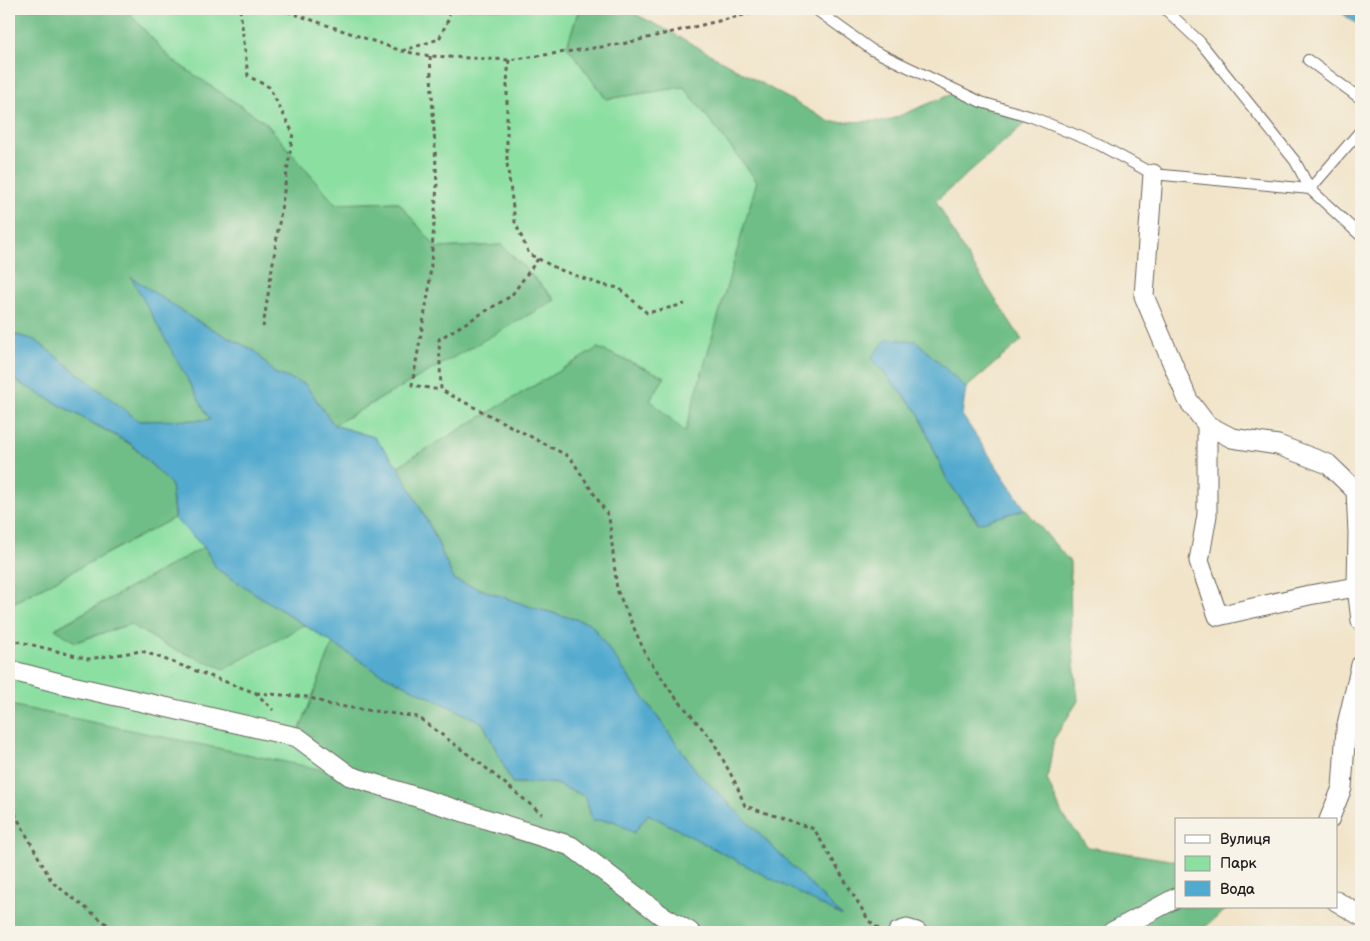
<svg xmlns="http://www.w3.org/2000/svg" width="1370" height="941" font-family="'Balsamiq Sans',sans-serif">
	<rect width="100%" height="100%" fill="#f7f3e8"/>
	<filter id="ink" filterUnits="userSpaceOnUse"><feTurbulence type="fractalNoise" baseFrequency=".02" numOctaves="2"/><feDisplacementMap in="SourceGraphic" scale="10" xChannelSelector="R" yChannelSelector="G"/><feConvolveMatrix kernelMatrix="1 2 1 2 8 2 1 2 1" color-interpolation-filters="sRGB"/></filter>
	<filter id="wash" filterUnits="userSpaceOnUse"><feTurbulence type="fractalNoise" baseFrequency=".0096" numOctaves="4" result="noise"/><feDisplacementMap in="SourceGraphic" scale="20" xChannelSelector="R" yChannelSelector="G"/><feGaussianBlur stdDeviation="1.12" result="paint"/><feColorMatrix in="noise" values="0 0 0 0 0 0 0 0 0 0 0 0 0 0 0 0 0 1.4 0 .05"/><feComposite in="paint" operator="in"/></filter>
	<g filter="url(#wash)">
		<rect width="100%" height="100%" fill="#f1e4c9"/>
		<path fill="#8adfa1" stroke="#537e5e" d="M 125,9 L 579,9 L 567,46 L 606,99 L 684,87 L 757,181 L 685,433 L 650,400 L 664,377 L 598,348 L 398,466 L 374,437 L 334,425 L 555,299 L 502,245 L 436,248 L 398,202 L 335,204 L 266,123 L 172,60 Z
			M 174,518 L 204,547 L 56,628 L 76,642 L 130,624 L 167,646 L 276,641 L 304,625 L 333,643 L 297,737 L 350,776 L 9,705 L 9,605 Z"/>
		<path fill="#6fbe87" stroke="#466d52" d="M 9,9 L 125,9 L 172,60 L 266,123 L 335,204 L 398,202 L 437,248 L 502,245 L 555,300 L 334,425 L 305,384 L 274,373 L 255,351 L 195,320 L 132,278 L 211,420 L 139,421 L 35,340 L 9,333 Z
			M 579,9 L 625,9 L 669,31 L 830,122 L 887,121 L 959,91 L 1032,117 L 936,201 L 965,253 L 1022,340 L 966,388 L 916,341 L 871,358 L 918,412 L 947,480 L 978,523 L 1025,509 L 1070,562 L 1071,633 L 1078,701 L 1054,739 L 1047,779 L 1062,814 L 1088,847 L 1176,861 L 1176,907 L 1229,907 L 1199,932 L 9,932 L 9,705 L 348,775 L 297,737 L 333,643 L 376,671 L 483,723 L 512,783 L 553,783 L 585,796 L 592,820 L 614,821 L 634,833 L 648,814 L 841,915 L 697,772 L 590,623 L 534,608 L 454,580 L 433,532 L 398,466 L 598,348 L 665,377 L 650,400 L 685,432 L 757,181 L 684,87 L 606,99 L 567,46 Z
			M 9,377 L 130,444 L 171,484 L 174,518 L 9,605 Z
			M 204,547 L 217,569 L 304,625 L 224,669 L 167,646 L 130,624 L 75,642 L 55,629 Z"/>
		<path fill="#52aacf" stroke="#376376" d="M 1336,9 L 1361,9 L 1361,27 L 1339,11 Z
			M 131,277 L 195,320 L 255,351 L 274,373 L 305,384 L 334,425 L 374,437 L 398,466 L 433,532 L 454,580 L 534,608 L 590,623 L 697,772 L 842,916 L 648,814 L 634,833 L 614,821 L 592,820 L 585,796 L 553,783 L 512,783 L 483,723 L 376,671 L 217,569 L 204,547 L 175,519 L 171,484 L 131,444 L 9,377 L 9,333 L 35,340 L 139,421 L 210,420 Z
			M 887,339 L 916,341 L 966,388 L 962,415 L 1025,509 L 979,523 L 947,480 L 918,412 L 871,358 Z"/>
	</g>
	<g filter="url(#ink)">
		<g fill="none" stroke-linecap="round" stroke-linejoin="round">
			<g stroke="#676259" stroke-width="12">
				<path id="lane" d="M 815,9 L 872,50 L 981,102 L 1032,117 L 1098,144 L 1153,174 L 1310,189 L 1361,236
					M 1165,9 L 1200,42 L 1295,161 L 1310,189 L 1361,130
					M 1308,60 L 1361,99"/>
			</g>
			<g stroke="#676259" stroke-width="21">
				<path id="street" d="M 1153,174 L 1144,296 L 1188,400 L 1207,425 L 1232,438 L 1278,445 L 1328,464 L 1356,491 L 1358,533 L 1357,587 L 1361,621
					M 1207,425 L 1207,515 L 1199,561 L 1218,616 L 1309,595 L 1357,587
					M 9,670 L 63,684 L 297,737 L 350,776 L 571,846 L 661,915 L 690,932
					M 1329,820 L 1342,788 L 1346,729 L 1361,665
					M 1336,901 L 1361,916
					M 898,932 L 907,929 L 917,932
					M 1112,932 L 1176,898"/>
			</g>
			<path stroke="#676259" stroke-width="3" stroke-dasharray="4 4" stroke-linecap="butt" d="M 240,9 L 248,76 L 269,87 L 293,133 L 263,327
				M 280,9 L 402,51 L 430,56 L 509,60 L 622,44 L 748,14 L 796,9
				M 402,51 L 439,39 L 448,20 L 450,9
				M 430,56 L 437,185 L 429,289 L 412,385 L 440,390
				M 509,60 L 507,82 L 507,163 L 515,222 L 529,254 L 558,269 L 602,285 L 619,288 L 647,313 L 685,304
				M 538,259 L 511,296 L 439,339 L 441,390 L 570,457 L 609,517 L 617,590 L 646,655 L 672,693 L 713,741 L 736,784 L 745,806 L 814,829 L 869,921 L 879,929
				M 9,639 L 88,659 L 142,651 L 256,693 L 273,710
				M 256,693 L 308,697 L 331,705 L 418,717 L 481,764 L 542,814
				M 9,807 L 15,814 L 52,882 L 117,932"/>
			<use href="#lane" stroke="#fff" stroke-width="10"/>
			<use href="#street" stroke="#fff" stroke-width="19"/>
		</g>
	</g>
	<rect width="1370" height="941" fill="none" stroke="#f7f3e8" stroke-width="30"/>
	<rect x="1175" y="818" width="162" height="90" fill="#f7f3e8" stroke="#9f9d96"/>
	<rect x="1185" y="835" width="25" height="8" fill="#ffffff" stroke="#9f9d96"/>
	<text x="1220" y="844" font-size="15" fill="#1c1c1c">Вулиця</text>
	<rect x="1185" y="856" width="25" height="15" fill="#8adfa1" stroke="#9f9d96"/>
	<text x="1220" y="868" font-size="15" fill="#1c1c1c">Парк</text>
	<rect x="1185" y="881" width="25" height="15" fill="#52aacf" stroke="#9f9d96"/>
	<text x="1220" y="894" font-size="15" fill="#1c1c1c">Вода</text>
</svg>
